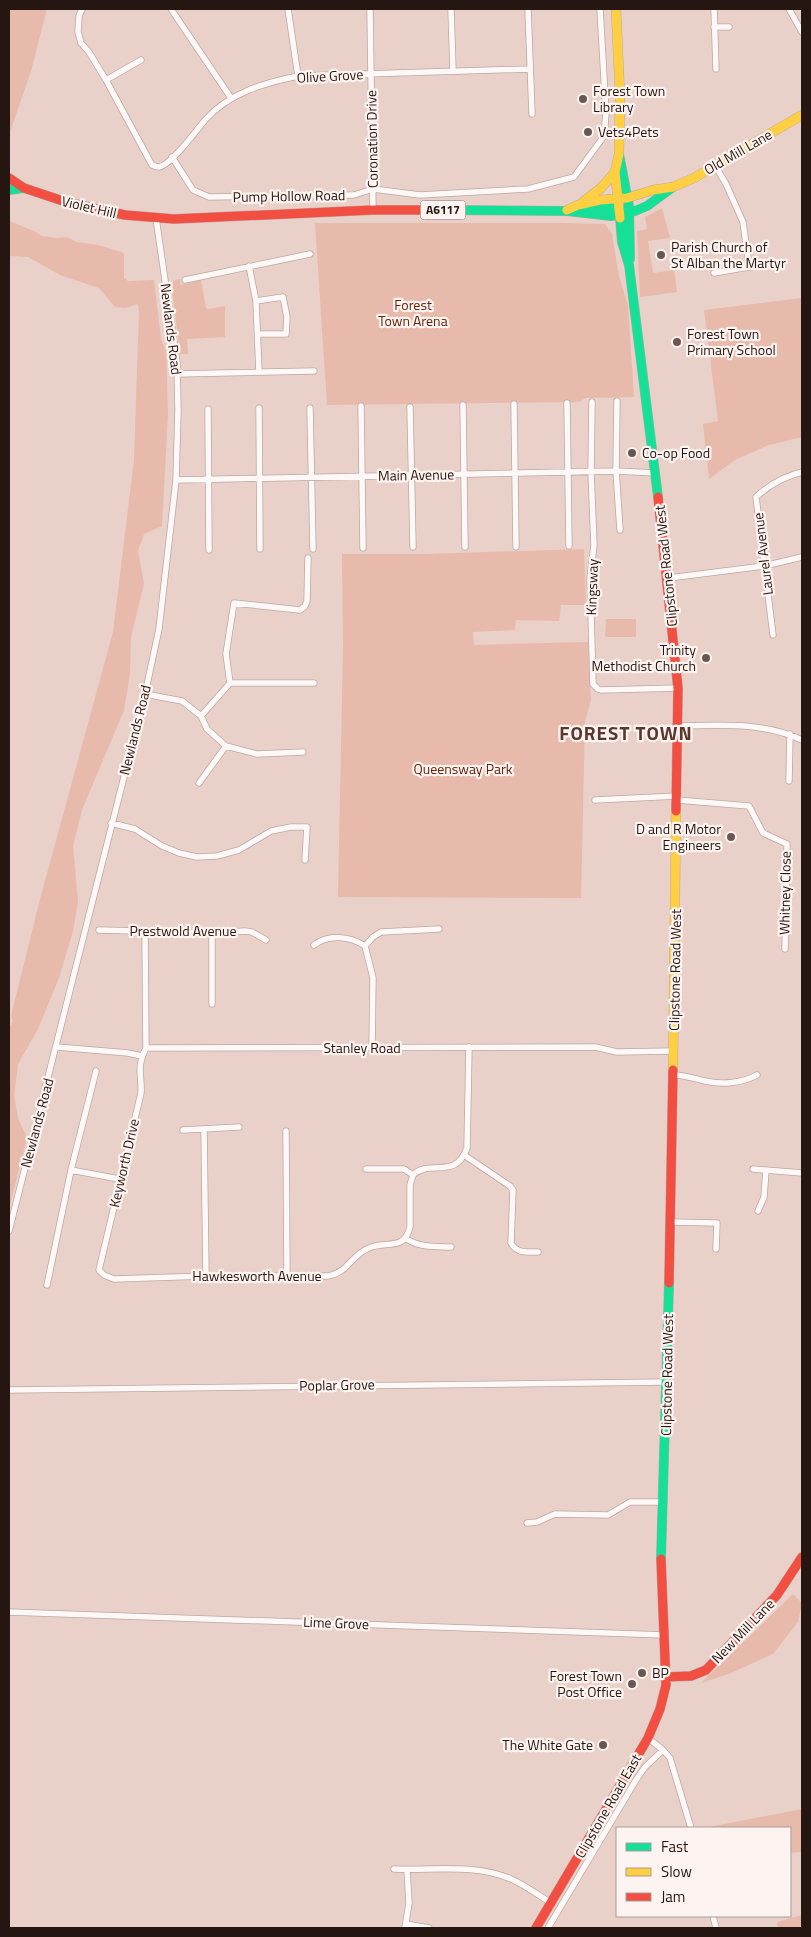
<svg xmlns="http://www.w3.org/2000/svg" width="811" height="1937" font-family="'Titillium Web',sans-serif">
	<rect width="100%" height="100%" fill="#e9d0c8"/>
	<path fill="#e7baab" d="M 9,9 L 47,9 L 31,71 L 9,135 Z
		M 662,208 L 670,238 L 648,241 L 653,273 L 674,270 L 677,292 L 640,297 L 637,231 L 647,229 L 645,217 Z
		M 9,221 L 34,231 L 42,236 L 56,238 L 67,237 L 77,242 L 98,245 L 124,253 L 124,278 L 128,281 L 154,280 L 161,339 L 166,351 L 168,413 L 162,526 L 144,534 L 138,551 L 144,584 L 131,637 L 130,674 L 124,710 L 82,810 L 73,846 L 78,902 L 73,931 L 59,978 L 38,1029 L 18,1064 L 14,1096 L 18,1118 L 27,1138 L 9,1208 L 9,1028 L 13,1021 L 11,1016 L 40,899 L 113,632 L 134,460 L 139,312 L 138,304 L 126,308 L 115,307 L 99,288 L 60,275 L 28,257 L 9,256 Z
		M 315,223 L 561,223 L 605,224 L 612,234 L 619,276 L 628,306 L 634,397 L 585,398 L 579,402 L 327,405 Z
		M 180,279 L 180,285 L 201,280 L 206,308 L 208,309 L 225,306 L 225,337 L 187,339 L 188,354 L 180,354 L 172,289 L 173,281 Z
		M 802,298 L 802,437 L 769,445 L 735,460 L 709,479 L 703,424 L 718,421 L 704,310 Z
		M 584,549 L 586,605 L 561,605 L 559,621 L 516,620 L 515,630 L 473,632 L 474,645 L 588,642 L 591,700 L 585,722 L 581,898 L 338,897 L 343,648 L 342,554 L 427,554 Z
		M 606,619 L 636,619 L 636,637 L 605,637 Z
		M 793,1594 L 802,1603 L 798,1622 L 773,1654 L 731,1673 L 701,1683 Z
		M 802,1809 L 802,1852 L 790,1853 L 790,1828 L 704,1828 Z
		M 802,1915 L 802,1928 L 778,1928 L 777,1922 Z"/>
	<g fill="none" stroke-linecap="round" stroke-linejoin="round">
		<g stroke="#bba8a2" stroke-width="7">
			<path id="street" d="M 82,9 L 79,16 L 78,32 L 81,43 L 89,52 L 106,80 L 152,165 C 154,166 156,167 159,167 C 171,165 197,130 205,120 C 229,93 264,83 298,76 L 530,69
				M 171,9 L 231,98
				M 288,9 L 298,76
				M 370,9 L 373,210
				M 451,9 L 453,71
				M 528,9 L 532,114
				M 714,9 L 716,69
				M 789,9 L 802,32
				M 714,27 L 729,27
				M 106,80 L 141,60
				M 172,157 L 193,190 L 209,197 L 354,195 L 373,189 L 420,195 L 528,189 L 574,177 L 604,136 L 606,113 L 600,9
				M 715,165 L 726,184 L 743,222 L 749,266
				M 249,266 L 256,301 L 259,372
				M 714,273 L 766,264
				M 185,280 L 310,254
				M 256,301 L 283,297 L 287,317 L 286,334 L 258,334
				M 177,374 L 314,371
				M 617,401 L 616,471 L 620,530
				M 592,402 L 591,472 L 594,545 L 590,578 L 593,684 L 598,689 L 601,690 L 678,688
				M 567,403 L 569,546
				M 514,404 L 516,547
				M 463,405 L 465,547
				M 361,406 L 363,548
				M 410,407 L 413,547
				M 259,408 L 260,549
				M 310,408 L 313,549
				M 208,409 L 209,550
				M 176,480 L 616,471 L 656,473
				M 669,578 L 764,566 L 802,557
				M 773,635 L 756,497 C 769,485 786,476 802,472
				M 230,683 L 226,654 L 234,603 L 300,610 L 305,606 L 307,601 L 308,558
				M 145,694 L 182,701 L 201,716 L 207,729 L 226,746 L 257,754 L 303,752
				M 201,716 L 230,683 L 314,683
				M 678,726 C 720,725 764,722 802,740
				M 789,781 L 790,734
				M 199,783 L 226,746
				M 595,800 L 677,796
				M 677,800 L 749,806 L 763,833 L 787,844 L 785,949
				M 111,823 L 135,829 L 162,846 L 179,853 L 197,857 L 217,856 L 239,850 L 271,831 L 291,827 L 307,827 L 305,860
				M 99,930 L 212,933 L 245,931 L 252,932 L 266,940
				M 145,932 L 146,1048
				M 212,933 L 212,1004
				M 314,945 C 329,934 350,936 365,946 L 373,978 L 372,1048
				M 365,946 L 373,937 L 381,932 L 439,929
				M 57,1047 L 128,1053 L 142,1056
				M 469,1047 L 467,1148 C 455,1181 431,1158 413,1175 L 410,1185 L 410,1227 C 404,1252 386,1240 369,1248 C 351,1255 349,1272 328,1276 L 206,1276 L 114,1279 L 104,1275 L 99,1270 L 141,1093 C 142,1073 136,1068 146,1048 L 595,1047 L 617,1052 L 674,1051
				M 673,1075 C 686,1075 694,1079 705,1081 C 722,1085 742,1083 757,1075
				M 204,1129 L 206,1276
				M 183,1130 L 239,1127
				M 286,1131 L 287,1275
				M 464,1155 L 510,1186 L 513,1190 L 511,1243 C 517,1254 527,1252 538,1252
				M 366,1169 L 404,1169 L 413,1175
				M 753,1169 L 802,1173
				M 71,1170 L 119,1179
				M 758,1211 L 764,1197 L 766,1170
				M 671,1222 L 717,1223 L 716,1249
				M 9,1231 L 145,694 L 159,629 L 176,480 L 178,410 L 177,363 L 156,218
				M 405,1238 C 420,1248 434,1246 451,1247
				M 47,1285 L 71,1170 L 96,1071
				M 9,1390 L 666,1382
				M 527,1523 L 537,1522 L 555,1514 L 608,1515 L 630,1502 L 664,1502
				M 9,1612 L 664,1635
				M 648,1738 L 663,1750 L 670,1758 L 691,1828
				M 394,1869 C 433,1871 473,1863 511,1879 C 525,1885 538,1895 551,1903
				M 713,1916 L 716,1928
				M 406,1924 L 429,1928
				M 405,1928 L 409,1903 L 407,1870
				M 548,1928 L 636,1780 L 645,1767 L 663,1750"/>
		</g>
		<g stroke="#bba8a2" stroke-width="10">
			<path id="fast" d="M 619,154 L 629,206 L 630,259
				M 9,190 L 24,188
				M 585,206 C 601,208 616,203 629,214
				M 437,210 L 567,211 L 611,216 L 635,211 L 647,206 L 673,187
				M 620,218 L 622,242 L 629,265 L 658,497
				M 661,1559 L 669,1283"/>
		</g>
		<g stroke="#bba8a2" stroke-width="10">
			<path id="slow" d="M 616,9 L 620,97 L 619,154 L 615,172 L 620,218
				M 584,201 L 601,188 L 615,172
				M 567,210 L 578,205 L 600,200 L 627,198 L 653,190 L 673,187 L 694,178 L 802,115
				M 673,1070 L 676,811"/>
		</g>
		<g stroke="#bba8a2" stroke-width="10">
			<path id="jam" d="M 9,178 L 24,188 L 66,202 L 125,215 L 174,219 L 373,210 L 437,210
				M 658,497 L 678,688 L 676,811
				M 669,1283 L 673,1070
				M 665,1677 L 691,1676 L 706,1670 L 777,1595 L 802,1557
				M 536,1928 L 648,1738 L 660,1709 L 666,1685 L 661,1559"/>
		</g>
		<use href="#street" stroke="#fcf8f7" stroke-width="5.5"/>
		<use href="#fast" stroke="#16e098" stroke-width="9"/>
		<use href="#slow" stroke="#ffcf43" stroke-width="9"/>
		<use href="#jam" stroke="#f24e42" stroke-width="9"/>
	</g>
	<g fill="#6a5751" stroke="#fdf4f1" stroke-width="2">
		<circle cx="583" cy="99" r="5"/>
		<circle cx="588" cy="132" r="5"/>
		<circle cx="661" cy="255" r="5"/>
		<circle cx="677" cy="342" r="5"/>
		<circle cx="632" cy="453" r="5"/>
		<circle cx="706" cy="658" r="5"/>
		<circle cx="731" cy="837" r="5"/>
		<circle cx="642" cy="1673" r="5"/>
		<circle cx="632" cy="1684" r="5"/>
		<circle cx="603" cy="1745" r="5"/>
	</g>
	<g text-anchor="middle" stroke-width="4.5" stroke-linejoin="round" paint-order="stroke">
		<rect fill="#fdf4f1" stroke="#665954" stroke-width="1" x="420.5" y="200.5" width="45" height="19" rx="4"/>
		<g font-size="12" font-weight="bold" fill="#261611">
			<text x="443" y="214">A6117</text>
		</g>
		<g font-size="14" fill="#261611" stroke="#fdf4f1">
			<text transform="translate(330 76) rotate(-3)" y="5">Olive Grove</text>
			<text transform="translate(372 139) rotate(-91)" y="5">Coronation Drive</text>
			<text transform="translate(738 152) rotate(-30)" y="5">Old Mill Lane</text>
			<text transform="translate(289 196) rotate(-1)" y="5">Pump Hollow Road</text>
			<text transform="translate(89 207) rotate(13)" y="5">Violet Hill</text>
			<text transform="translate(171 329) rotate(83)" y="5">Newlands Road</text>
			<text transform="translate(416 475) rotate(-1)" y="5">Main Avenue</text>
			<text transform="translate(763 554) rotate(-97)" y="5">Laurel Avenue</text>
			<text transform="translate(666 566) rotate(-96)" y="5">Clipstone Road West</text>
			<text transform="translate(592 587) rotate(-88)" y="5">Kingsway</text>
			<text transform="translate(135 730) rotate(-76)" y="5">Newlands Road</text>
			<text transform="translate(785 893) rotate(-89)" y="5">Whitney Close</text>
			<text x="183" y="936">Prestwold Avenue</text>
			<text transform="translate(675 970) rotate(-89)" y="5">Clipstone Road West</text>
			<text x="362" y="1053">Stanley Road</text>
			<text transform="translate(37 1123) rotate(-75)" y="5">Newlands Road</text>
			<text transform="translate(124 1163) rotate(-77)" y="5">Keyworth Drive</text>
			<text x="257" y="1281">Hawkesworth Avenue</text>
			<text transform="translate(667 1375) rotate(-89)" y="5">Clipstone Road West</text>
			<text transform="translate(337 1385) rotate(-1)" y="5">Poplar Grove</text>
			<text transform="translate(336 1623) rotate(2)" y="5">Lime Grove</text>
			<text transform="translate(743 1631) rotate(-46)" y="5">New Mill Lane</text>
			<text transform="translate(608 1806) rotate(-60)" y="5">Clipstone Road East</text>
		</g>
		<g font-size="14" fill="#261611" stroke="#fdf4f1" text-anchor="start">
			<text x="593" y="96">Forest Town<tspan x="593" dy="16">Library</tspan></text>
			<text x="598" y="137">Vets4Pets</text>
			<text x="671" y="252">Parish Church of<tspan x="671" dy="16">St Alban the Martyr</tspan></text>
			<text x="687" y="339">Forest Town<tspan x="687" dy="16">Primary School</tspan></text>
			<text x="642" y="458">Co-op Food</text>
			<text x="696" y="655" text-anchor="end">Trinity<tspan x="696" dy="16">Methodist Church</tspan></text>
			<text x="721" y="834" text-anchor="end">D and R Motor<tspan x="721" dy="16">Engineers</tspan></text>
			<text x="652" y="1678">BP</text>
			<text x="622" y="1681" text-anchor="end">Forest Town<tspan x="622" dy="16">Post Office</tspan></text>
			<text x="593" y="1750" text-anchor="end">The White Gate</text>
		</g>
		<g font-size="14" fill="#682209" stroke="#fdf4f1">
			<text x="413" y="310">Forest<tspan x="413" dy="16">Town Arena</tspan></text>
			<text x="463" y="774">Queensway Park</text>
		</g>
		<g font-size="19" font-weight="bold" letter-spacing="1" fill="#5b372c" stroke="#fdf4f1">
			<text x="626" y="740">FOREST TOWN</text>
		</g>
	</g>
	<rect width="811" height="1937" fill="none" stroke="#261611" stroke-width="20"/>
	<rect x="616" y="1827" width="175" height="90" fill="#fdf4f1" stroke="#a79b97"/>
	<rect x="626" y="1843" width="25" height="8" fill="#16e098" stroke="#a79b97"/>
	<text x="661" y="1852" font-size="15" fill="#261611">Fast</text>
	<rect x="626" y="1868" width="25" height="8" fill="#ffcf43" stroke="#a79b97"/>
	<text x="661" y="1877" font-size="15" fill="#261611">Slow</text>
	<rect x="626" y="1893" width="25" height="8" fill="#f24e42" stroke="#a79b97"/>
	<text x="661" y="1902" font-size="15" fill="#261611">Jam</text>
</svg>
